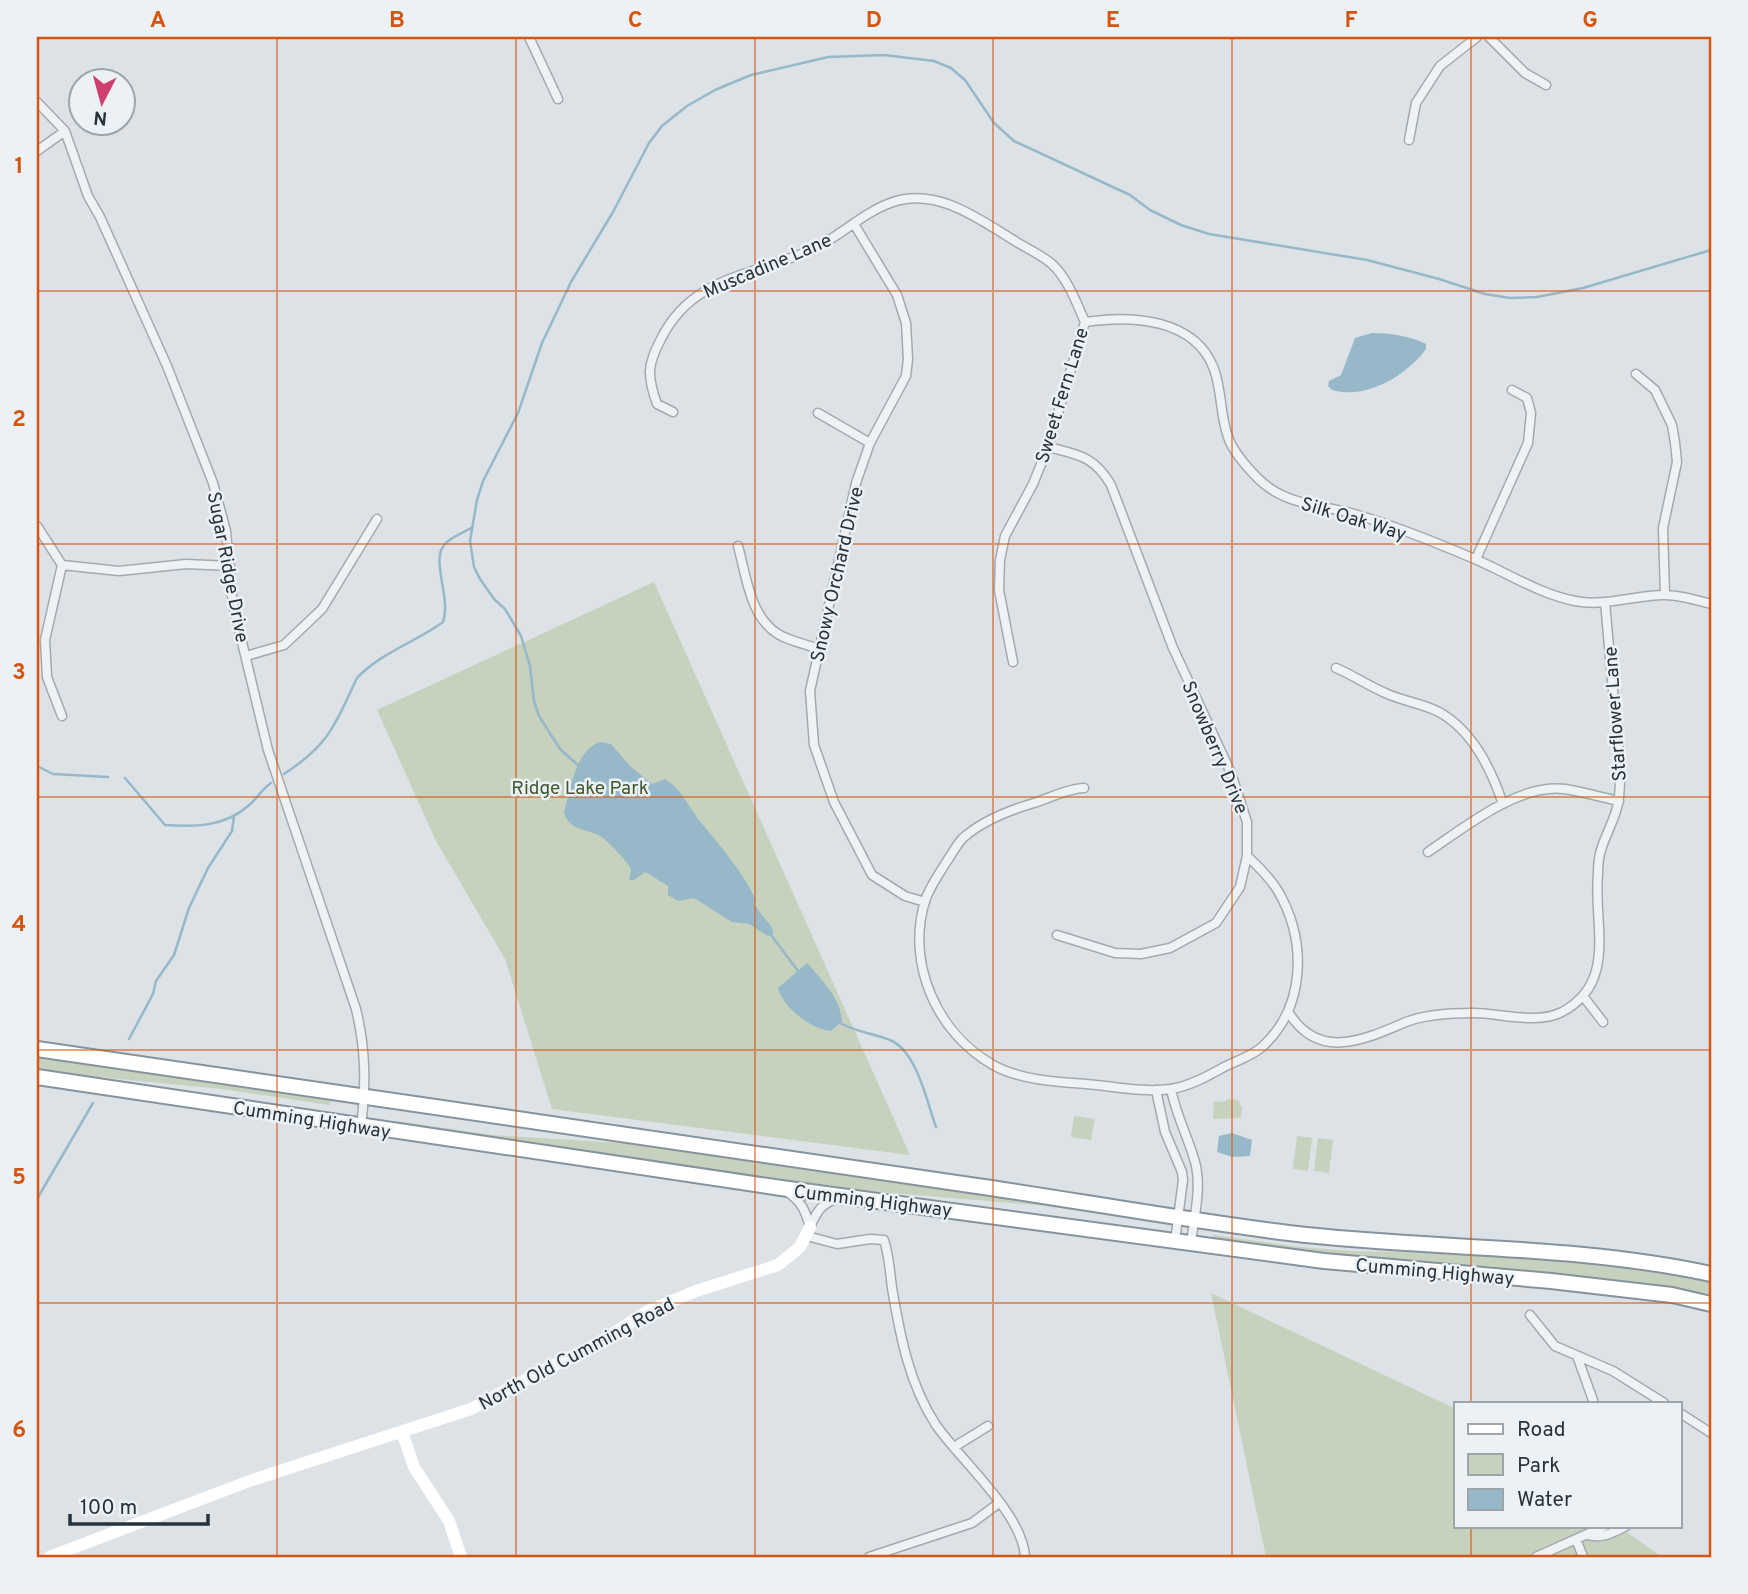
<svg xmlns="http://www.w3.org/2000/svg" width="1748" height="1594" font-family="Overpass,sans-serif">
	<rect width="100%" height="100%" fill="#dde2e7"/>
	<path fill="#c6d1be" d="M 654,582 L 910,1155 L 552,1109 L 505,959 L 436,841 L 377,710 Z
		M 37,1054 L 331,1101 L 330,1105 L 222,1089 L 37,1071 Z
		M 1229,1099 L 1238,1100 L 1242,1108 L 1241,1118 L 1213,1119 L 1214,1101 L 1222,1102 Z
		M 1074,1116 L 1095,1119 L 1091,1140 L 1071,1137 Z
		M 396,1121 L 493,1135 L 654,1145 L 1030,1197 L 1151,1220 L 1036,1205 L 832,1188 L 396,1127 Z
		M 1297,1136 L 1312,1138 L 1308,1171 L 1293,1169 Z
		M 1318,1138 L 1333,1140 L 1329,1173 L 1314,1171 Z
		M 1213,1235 L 1301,1247 L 1352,1251 L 1492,1254 L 1666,1271 L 1711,1280 L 1711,1298 L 1212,1240 Z
		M 1211,1293 L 1456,1409 L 1456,1526 L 1618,1526 L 1662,1557 L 1266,1557 Z"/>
	<path fill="#97b8c8" d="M 1372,333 C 1389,333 1411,336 1426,344 L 1426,349 C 1406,376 1366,400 1332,390 L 1328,386 L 1329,381 L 1341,375 L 1355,338 Z
		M 600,742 L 611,744 L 630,766 L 652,784 L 665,779 C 680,787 689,807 699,820 C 720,846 741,869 756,900 L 753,905 C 758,916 774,923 773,934 L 768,936 L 749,924 L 732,922 L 694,898 L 678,901 L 668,895 L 668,886 L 645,872 L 634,880 L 629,880 L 631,869 C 626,860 608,841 600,836 C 585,828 569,831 564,812 C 570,791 576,749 600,742 Z
		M 807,963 C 822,980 840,997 842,1021 L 831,1031 C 811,1029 783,1008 778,988 Z
		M 1232,1133 L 1252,1140 L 1250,1156 L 1232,1157 L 1217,1152 L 1219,1136 Z"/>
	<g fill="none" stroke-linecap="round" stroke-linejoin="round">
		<path stroke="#97b8c8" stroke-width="2.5" d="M 37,766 L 53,774 L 108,777
			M 579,766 L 560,749 L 539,716 L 534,701 L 530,666 L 521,636 L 505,609 L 494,599 L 480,579 L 474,567 L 470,541 L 477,500 L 483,481 L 518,413 L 542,343 L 571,282 L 613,212 L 649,143 L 662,126 L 687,106 L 715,90 L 751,75 L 828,57 L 884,55 L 934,61 L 951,68 L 965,80 L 994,123 L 1014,141 L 1130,195 L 1150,210 L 1181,225 L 1209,234 L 1367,260 L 1439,279 L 1485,294 L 1510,298 L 1537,297 L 1583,288 L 1711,250
			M 284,774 C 330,744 334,726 357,678 C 380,653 416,642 443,622 C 452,597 428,557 447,542 C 454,536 463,533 471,528
			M 125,778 L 165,825 C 195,827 224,827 248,806 C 257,799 261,790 271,783
			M 753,905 L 765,921
			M 771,935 L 798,971
			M 840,1023 C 858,1033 874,1033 892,1041 C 917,1053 927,1102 936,1127
			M 129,1039 L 153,994 L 156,981 L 174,955 L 189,908 L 208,868 L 232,831 L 234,816
			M 37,1199 L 93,1103"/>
		<g stroke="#a2aab1" stroke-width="11">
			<path id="street" d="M 529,37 L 558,99
				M 1489,37 L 1525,73 L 1546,85
				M 37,102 L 65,131 L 88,196 L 100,217 L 167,366 L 213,483 L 226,531 L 233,605 L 268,750 L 356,1009 C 366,1050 366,1085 361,1127
				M 1409,140 L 1416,103 L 1440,66 L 1477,37
				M 37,151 L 65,131
				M 854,224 L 897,295 L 906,323 L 908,359 L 906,376 L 870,443 L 856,483 L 810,691 L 814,745 L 834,802 L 872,875 L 905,896 L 925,902
				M 1085,322 C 1131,315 1195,318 1214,369 C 1222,391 1220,415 1228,437 C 1233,453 1257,480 1271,489 C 1293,504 1323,506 1347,512 C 1391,524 1435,542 1477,560 C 1509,574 1540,594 1575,601 C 1605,607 1634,595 1664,595 C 1679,595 1697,600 1711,604
				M 1636,374 L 1655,390 L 1672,425 L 1675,443 L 1677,462 L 1663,528 L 1665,595
				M 673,412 L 657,404 C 647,376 647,365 661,339 C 692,276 753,276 811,250 C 840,237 863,212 893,202 C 937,187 979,219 1015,241 C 1027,249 1045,256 1055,267 C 1069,282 1077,304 1085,322 L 1048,447 L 1033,484 L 1005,536 L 1000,560 L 999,590 L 1013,662
				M 818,413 L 870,443
				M 1048,447 C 1079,455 1094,456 1111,485 L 1173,648 L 1231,773 L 1247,822 L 1247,856 L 1240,887 L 1216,923 L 1170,948 L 1141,954 L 1115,953 L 1057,935
				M 37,526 L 62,565
				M 738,546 C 746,575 750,617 778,634 C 789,641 806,644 819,649
				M 1476,559 L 1528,443 L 1531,413 L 1527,398 L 1512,390
				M 62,565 L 119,571 L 186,564 L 230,566
				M 62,565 L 45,640 L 47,677 L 62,716
				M 246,656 L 284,645 L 322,609 L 377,519
				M 1336,668 C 1351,674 1367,685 1383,692 C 1401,701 1422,703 1439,712 C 1473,731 1491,769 1503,804
				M 1084,788 C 1070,788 1049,798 1034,803 C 1010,810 982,821 963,838 C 956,845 951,856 945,864 C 938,876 929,888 925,901 C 906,964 937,1033 993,1065 C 1020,1080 1056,1082 1086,1084 C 1113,1086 1144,1093 1171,1089 C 1190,1086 1208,1076 1224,1067 C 1236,1061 1252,1056 1262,1047 C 1306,1007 1307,941 1278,891 C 1270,878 1258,866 1247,856
				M 1428,852 C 1465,827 1519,783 1565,789 C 1583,792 1601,797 1619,801
				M 1583,996 L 1603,1022
				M 1289,1013 C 1319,1061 1364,1040 1406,1022 C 1426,1014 1451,1013 1473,1013 C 1501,1013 1536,1025 1562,1012 C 1618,982 1593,924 1598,873 C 1598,865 1599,855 1602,847 C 1607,831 1618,814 1619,797 C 1622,769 1618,741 1615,713 C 1612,676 1608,639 1605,602
				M 1171,1089 C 1176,1115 1188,1137 1195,1162 C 1202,1187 1194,1218 1191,1243
				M 1156,1090 L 1165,1132 L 1182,1172 L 1183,1180 L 1175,1241
				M 787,1192 C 802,1202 805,1210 810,1227
				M 810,1227 C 817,1211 821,1204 838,1198
				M 807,1236 L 837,1244 L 870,1239 L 884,1240 C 889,1255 890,1272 892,1288 C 900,1335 909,1384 936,1425 C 961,1461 1023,1514 1025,1557
				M 1530,1315 L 1555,1346 L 1613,1371 L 1664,1403
				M 1577,1356 L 1594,1403
				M 1680,1413 L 1711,1433
				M 954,1447 L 988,1426
				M 1587,1535 C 1602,1539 1612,1533 1626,1526
				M 1576,1539 L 1583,1557
				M 869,1557 L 972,1523 L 999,1503
				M 1536,1557 L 1605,1526"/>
		</g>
		<g stroke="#84939d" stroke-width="18">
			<path id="highway" d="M 37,1049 C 347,1096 658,1141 970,1185 C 1076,1200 1182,1220 1289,1233 C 1429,1250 1573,1244 1711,1274
				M 37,1077 L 781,1188 L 1324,1261 L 1551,1281 L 1672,1295 L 1711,1304"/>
		</g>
		<use href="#street" stroke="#eff2f5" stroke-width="8"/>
		<path stroke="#fff" stroke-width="12" d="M 402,1432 L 414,1467 L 449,1521 L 461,1557
			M 49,1557 L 252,1480 L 471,1409 L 542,1371 L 595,1345 L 648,1311 L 696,1291 L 778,1265 L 800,1247 L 810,1227"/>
		<use href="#highway" stroke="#fff" stroke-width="14"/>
	</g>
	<path fill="none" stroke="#d55511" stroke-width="2" stroke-opacity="0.55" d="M 277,37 L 277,1557M 516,37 L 516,1557M 755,37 L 755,1557M 993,37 L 993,1557M 1232,37 L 1232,1557M 1471,37 L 1471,1403M 37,291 L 1711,291M 37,544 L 1711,544M 37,797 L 1711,797M 37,1050 L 1711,1050M 37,1303 L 1711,1303M 1471,1526 L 1471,1557"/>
	<g text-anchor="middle" stroke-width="5" stroke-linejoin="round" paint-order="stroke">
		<g font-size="19" fill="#26333d" stroke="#ecf1f5">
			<text transform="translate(767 265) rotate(-23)" y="7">Muscadine Lane</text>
			<text transform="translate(1061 395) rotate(-73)" y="7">Sweet Fern Lane</text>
			<text transform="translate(1354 518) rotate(17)" y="7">Silk Oak Way</text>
			<text transform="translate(229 567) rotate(79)" y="7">Sugar Ridge Drive</text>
			<text transform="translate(836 574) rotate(-77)" y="7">Snowy Orchard Drive</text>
			<text transform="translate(1614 714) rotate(-94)" y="7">Starflower Lane</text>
			<text transform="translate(1216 747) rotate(67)" y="7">Snowberry Drive</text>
			<text transform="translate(312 1119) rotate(9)" y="7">Cumming Highway</text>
			<text transform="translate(873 1200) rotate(7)" y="7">Cumming Highway</text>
			<text transform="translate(1435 1271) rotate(5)" y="7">Cumming Highway</text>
			<text transform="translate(576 1353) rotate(-28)" y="7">North Old Cumming Road</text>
		</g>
		<g font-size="19" fill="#415933" stroke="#ecf1f5">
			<text x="580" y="794">Ridge Lake Park</text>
		</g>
	</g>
	<rect width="1748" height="1594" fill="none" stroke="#ecf1f5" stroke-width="77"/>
	<rect x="1454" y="1402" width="228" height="126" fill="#ecf1f5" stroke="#9da5ab" stroke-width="2"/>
	<rect x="1468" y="1424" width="35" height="10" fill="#ffffff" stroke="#9da5ab" stroke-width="2"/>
	<text x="1517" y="1436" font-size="21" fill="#26333d">Road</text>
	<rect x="1468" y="1454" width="35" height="21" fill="#c6d1be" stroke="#9da5ab" stroke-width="2"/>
	<text x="1517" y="1472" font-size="21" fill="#26333d">Park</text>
	<rect x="1468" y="1489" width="35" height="21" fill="#97b8c8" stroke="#9da5ab" stroke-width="2"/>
	<text x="1517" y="1506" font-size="21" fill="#26333d">Water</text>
	<g transform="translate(102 102) rotate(186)"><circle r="33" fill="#ecf1f5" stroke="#9da5ab" stroke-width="2"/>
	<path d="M0-5L12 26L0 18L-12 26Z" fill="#ce3f6f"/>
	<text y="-10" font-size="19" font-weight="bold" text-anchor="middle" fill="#26333d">N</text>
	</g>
	<path d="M70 1514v10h138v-10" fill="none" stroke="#26333d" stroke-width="3.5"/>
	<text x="80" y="1514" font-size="21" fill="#26333d" stroke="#ecf1f5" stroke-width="5" paint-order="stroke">100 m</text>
	<rect x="38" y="38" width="1672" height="1518" fill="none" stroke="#d55511" stroke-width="2.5"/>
	<g font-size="23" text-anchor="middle" font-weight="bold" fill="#d55511">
		<text x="158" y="27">A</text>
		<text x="397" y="27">B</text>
		<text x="635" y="27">C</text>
		<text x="874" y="27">D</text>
		<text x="1113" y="27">E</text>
		<text x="1351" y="27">F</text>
		<text x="1590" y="27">G</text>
		<text x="19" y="173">1</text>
		<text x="19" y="426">2</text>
		<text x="19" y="679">3</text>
		<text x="19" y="931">4</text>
		<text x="19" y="1184">5</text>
		<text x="19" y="1437">6</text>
	</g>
</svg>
